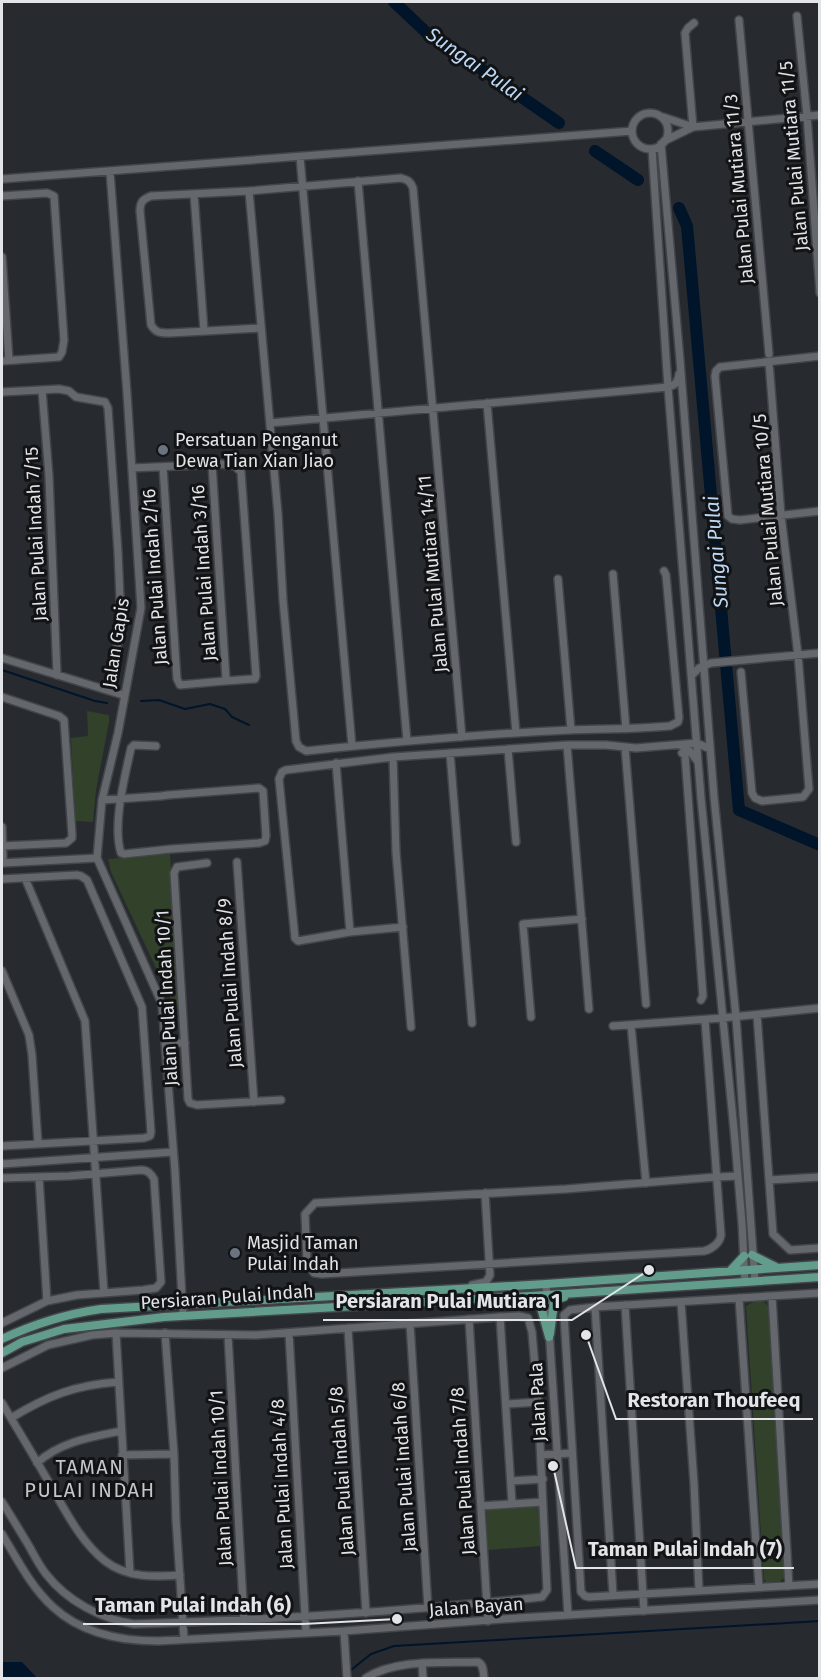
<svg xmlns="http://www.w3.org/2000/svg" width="821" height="1680" font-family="'Fira Sans',sans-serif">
	<rect width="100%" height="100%" fill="#272a2f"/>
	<path fill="#324129" d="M 87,711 L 109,715 L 109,722 L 96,790 L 93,822 L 75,821 L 71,738 L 88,736 Z
		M 170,854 L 180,1011 L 171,1000 L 111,872 L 108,859 Z
		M 755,1301 L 763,1301 L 769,1307 L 785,1576 L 780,1582 L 770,1584 L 766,1582 L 764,1579 L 746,1306 Z
		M 536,1505 L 538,1507 L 542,1546 L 487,1550 L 486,1509 Z"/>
	<path fill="#00142a" d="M 2,1662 L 22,1662 L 37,1678 L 2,1678 Z"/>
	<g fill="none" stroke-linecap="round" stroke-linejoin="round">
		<path stroke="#00142a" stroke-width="2" d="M 2,670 L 95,701 L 107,703
			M 141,701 L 159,700 L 185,709 L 210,704 L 225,709 L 232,717 L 249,725
			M 341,1678 L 371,1654 L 394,1646 L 820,1621"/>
		<path stroke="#00142a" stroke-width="12" d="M 394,2 L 427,33 L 451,48 L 559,123
			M 595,151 L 638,180
			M 679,208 L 687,226 L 739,810 L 820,845"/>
		<g stroke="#424549" stroke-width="10">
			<path id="minor" d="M 797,16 L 807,116 L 820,293
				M 739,20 L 769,354
				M632 131a18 18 0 1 1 36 0a18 18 0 1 1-36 0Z
				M 663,117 L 693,127
				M 693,127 L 685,33 L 688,28 L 694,23
				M 664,141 L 693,127 L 820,115
				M 661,144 L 680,360 L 714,797 L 736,1017 L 755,1281
				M 652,149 L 668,387 L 701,798 L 734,1130 L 742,1223 L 745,1282
				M 300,157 L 352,746
				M 110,172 L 127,393 L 141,608 L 118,733 L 102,800 L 97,858 L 162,1004 L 175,1171 L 183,1315
				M 2,179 L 632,131
				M 358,181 L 407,741
				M 249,191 L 278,514 L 283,600 L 296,741 L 299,747 L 306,751 C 394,742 481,734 570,730 C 603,729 636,729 670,726 L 678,722 L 679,718 L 666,575 L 664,571
				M 194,194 L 204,331
				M 2,196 L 47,193 L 54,196 L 64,340 L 62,352 L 59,357 L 2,361
				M 2,257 L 9,360
				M 261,328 L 170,333 C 160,333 156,333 151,325 L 140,211 C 140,202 143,199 151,196 L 249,191 L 401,178 C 408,180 410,181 413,188 L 462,737
				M 820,356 L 720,367 L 716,371 L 715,376 L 728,516 L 732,519 L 740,520 L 820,511
				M 42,390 L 49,476 L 57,675
				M 2,392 L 59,389 L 69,391 L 76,397 L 82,398 L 105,402 L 108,408 L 118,552 L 121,621 L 120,634 L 107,690
				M 487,403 L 516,733
				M 270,423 L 668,387 C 676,385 678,382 679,374
				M 163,467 L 177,679 L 180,685 L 224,681 L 226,679 L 212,464
				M 132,468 L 221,464 L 235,466 L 241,472 L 256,676 L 255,679 L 252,679 L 225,681
				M 613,574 L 626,729
				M 558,579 L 571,730
				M 2,658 L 123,695
				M 741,672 L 752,793 L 755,798 L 762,801 L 803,797 L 809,789 L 798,655 L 781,515 L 769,362
				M 692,675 L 699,668 L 711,663 L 820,653
				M 2,697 L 59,716 L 64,720 L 72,834 L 72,838 L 66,843 L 2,846
				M 567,745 L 589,1009
				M 680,745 L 689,750 L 698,762
				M 625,747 L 646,1004
				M 508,749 L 516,842
				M 450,753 L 472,1023
				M 682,753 L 685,755 L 703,996 L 701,1000
				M 393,757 L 396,852 L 411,1027
				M 336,763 L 350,932
				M 102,800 L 161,796 L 168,795 L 259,788 L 263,791 L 266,836 L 265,841 L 259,843 L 171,849 L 124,854 L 121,853 C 112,825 125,776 131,748 L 134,745 L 156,746
				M 2,827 L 3,863
				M 237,862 L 254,1102
				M 2,863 L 97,858
				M 207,863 L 177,867 L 174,873 L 188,1099 L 190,1103 L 197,1105 L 281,1100
				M 25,878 L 85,1021 L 104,1293
				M 2,879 L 77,875 L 81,876 L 87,880 L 142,1007 L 151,1132 L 150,1136 L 144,1138 L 2,1146
				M 403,927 L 350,932 L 298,941 L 295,938 L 279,779 L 282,772 L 286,770 L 393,757 L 567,745 L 606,745 L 636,748 L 697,743 L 710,749
				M 2,971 L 29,1035 L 32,1055 L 38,1143
				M 757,1015 L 773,1234 L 790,1250 L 820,1248
				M 531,1017 L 523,924 L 582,919
				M 705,1020 L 721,1235 C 720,1243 712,1249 704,1251 L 322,1274 L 314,1273 L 307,1263 L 305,1214 L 315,1203 L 566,1189 L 716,1177 L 738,1176
				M 631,1025 L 646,1183
				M 613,1026 L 722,1018 L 820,1008
				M 166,1043 L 185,1043
				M 2,1164 L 173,1152
				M 39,1177 L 47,1301
				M 2,1178 L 69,1176 L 141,1170 C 148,1170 151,1174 154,1179 L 161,1282 L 156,1288 L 143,1290 L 77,1295 L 47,1301 L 2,1323
				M 769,1180 L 820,1177
				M 546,1284 L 568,1615
				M 472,1285 L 486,1282 L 490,1275 L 485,1193
				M 820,1293 L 595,1307 L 570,1310 L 564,1315 L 581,1592 L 585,1596 L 589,1597 L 820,1584
				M 772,1296 L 789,1586
				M 739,1298 L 759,1587
				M 681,1302 L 694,1483 L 699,1591
				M 625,1305 L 644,1611
				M 595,1307 L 613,1595
				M 500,1317 L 512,1503
				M 469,1319 L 488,1621
				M 410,1324 L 428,1608
				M 348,1328 L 366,1613
				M 116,1333 L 130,1573
				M 165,1333 L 174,1454 L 176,1520 L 184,1639
				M 289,1333 L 306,1633
				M 228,1335 L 244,1620
				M 2,1368 L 48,1345 L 92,1335 L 116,1333 L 256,1335 L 500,1317 L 519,1316 L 528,1318 L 532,1332 L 538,1402 L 547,1590 L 542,1597 C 406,1611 270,1620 134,1624 C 101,1619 67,1601 46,1574 C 39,1565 34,1555 29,1546 C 20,1531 11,1516 2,1502
				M 2,1403 C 18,1430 35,1458 51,1486 C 66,1512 81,1542 105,1561 C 127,1578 154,1577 180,1575
				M 507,1404 L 538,1402
				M 11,1418 C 47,1396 75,1385 118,1382
				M 122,1455 L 174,1454
				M 541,1455 L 572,1453
				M 37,1463 C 60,1442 91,1437 121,1431
				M 511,1481 L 543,1479
				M 481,1506 L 543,1502
				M 2,1534 C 17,1559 31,1587 53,1607 C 81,1633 120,1641 158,1641 L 344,1631 L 518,1618 L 820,1600
				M 344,1631 L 347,1678
				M 422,1663 L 423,1678
				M 366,1678 C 395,1659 443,1663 478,1662 C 484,1665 483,1672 484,1678"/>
		</g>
		<g stroke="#424549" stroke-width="11">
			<path id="major" d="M 752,1255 L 776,1267
				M 730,1271 L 744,1256
				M 528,1299 L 537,1300 L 540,1304 L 549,1337
				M 550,1334 L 554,1303 L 556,1299 L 564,1297
				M 2,1339 C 34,1324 66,1314 101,1309 L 546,1284 L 820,1265
				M 2,1353 L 22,1342 L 64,1329 L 164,1317 L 547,1295 L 820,1277"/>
		</g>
		<use href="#minor" stroke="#64686d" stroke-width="7"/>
		<use href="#major" stroke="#629d8c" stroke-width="8"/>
	</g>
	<g fill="#6b7280" stroke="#111315" stroke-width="2">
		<circle cx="163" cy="450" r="6"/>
		<circle cx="235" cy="1253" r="6"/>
	</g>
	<g text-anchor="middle" stroke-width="6" stroke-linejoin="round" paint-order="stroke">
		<g font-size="18" fill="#e2e4e7" stroke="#111315">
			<text transform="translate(794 156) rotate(-95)" y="6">Jalan Pulai Mutiara 11/5</text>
			<text transform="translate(739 189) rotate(-95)" y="6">Jalan Pulai Mutiara 11/3</text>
			<text transform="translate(768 510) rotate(-95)" y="6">Jalan Pulai Mutiara 10/5</text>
			<text transform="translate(36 534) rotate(-93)" y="6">Jalan Pulai Indah 7/15</text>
			<text transform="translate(204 573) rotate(-94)" y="6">Jalan Pulai Indah 3/16</text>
			<text transform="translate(433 574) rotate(-95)" y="6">Jalan Pulai Mutiara 14/11</text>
			<text transform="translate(155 577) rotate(-94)" y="6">Jalan Pulai Indah 2/16</text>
			<text transform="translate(116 643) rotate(-81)" y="6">Jalan Gapis</text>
			<text transform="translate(230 983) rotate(-94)" y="6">Jalan Pulai Indah 8/9</text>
			<text transform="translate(167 998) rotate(-93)" y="6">Jalan Pulai Indah 10/1</text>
			<text transform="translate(227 1297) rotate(-4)" y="6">Persiaran Pulai Indah</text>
			<text transform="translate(538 1402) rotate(-93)" y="6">Jalan Pala</text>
			<text transform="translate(404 1467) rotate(-94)" y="6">Jalan Pulai Indah 6/8</text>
			<text transform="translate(342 1471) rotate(-94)" y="6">Jalan Pulai Indah 5/8</text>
			<text transform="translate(463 1471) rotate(-94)" y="6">Jalan Pulai Indah 7/8</text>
			<text transform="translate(221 1478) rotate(-93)" y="6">Jalan Pulai Indah 10/1</text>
			<text transform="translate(282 1484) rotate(-93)" y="6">Jalan Pulai Indah 4/8</text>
			<text transform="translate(476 1607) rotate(-4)" y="6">Jalan Bayan</text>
		</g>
		<g font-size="18" fill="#e2e4e7" stroke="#111315" text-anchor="start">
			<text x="175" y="446">Persatuan Penganut<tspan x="175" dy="21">Dewa Tian Xian Jiao</tspan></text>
			<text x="247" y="1249">Masjid Taman<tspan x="247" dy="21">Pulai Indah</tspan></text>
		</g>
		<g font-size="20" font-style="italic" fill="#bdd9f6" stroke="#111315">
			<text transform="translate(475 64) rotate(35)" y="7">Sungai Pulai</text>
			<text transform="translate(716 552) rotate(-95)" y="7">Sungai Pulai</text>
		</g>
		<g font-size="20" letter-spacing="1.5" fill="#c2c6cc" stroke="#111315">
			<text x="90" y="1474">TAMAN<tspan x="90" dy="23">PULAI INDAH</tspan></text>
		</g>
	</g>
	<path fill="none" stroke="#e2e4e7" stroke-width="2" d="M649 1270L572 1320H323M586 1335L616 1419H813M553 1466L576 1568H794M397 1619L303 1624H83"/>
	<g fill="#e2e4e7" stroke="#111315" stroke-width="2">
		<circle cx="649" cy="1270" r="6"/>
		<circle cx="586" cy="1335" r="6"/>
		<circle cx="553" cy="1466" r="6"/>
		<circle cx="397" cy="1619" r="6"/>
	</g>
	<g font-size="20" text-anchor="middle" font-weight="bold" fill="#e2e4e7" stroke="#111315" stroke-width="6" stroke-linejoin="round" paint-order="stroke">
		<text x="448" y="1308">Persiaran Pulai Mutiara 1</text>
		<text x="714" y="1407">Restoran Thoufeeq</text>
		<text x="685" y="1556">Taman Pulai Indah (7)</text>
		<text x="193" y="1612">Taman Pulai Indah (6)</text>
	</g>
	<rect width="821" height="1680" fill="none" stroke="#e2e4e7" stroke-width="6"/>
</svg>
